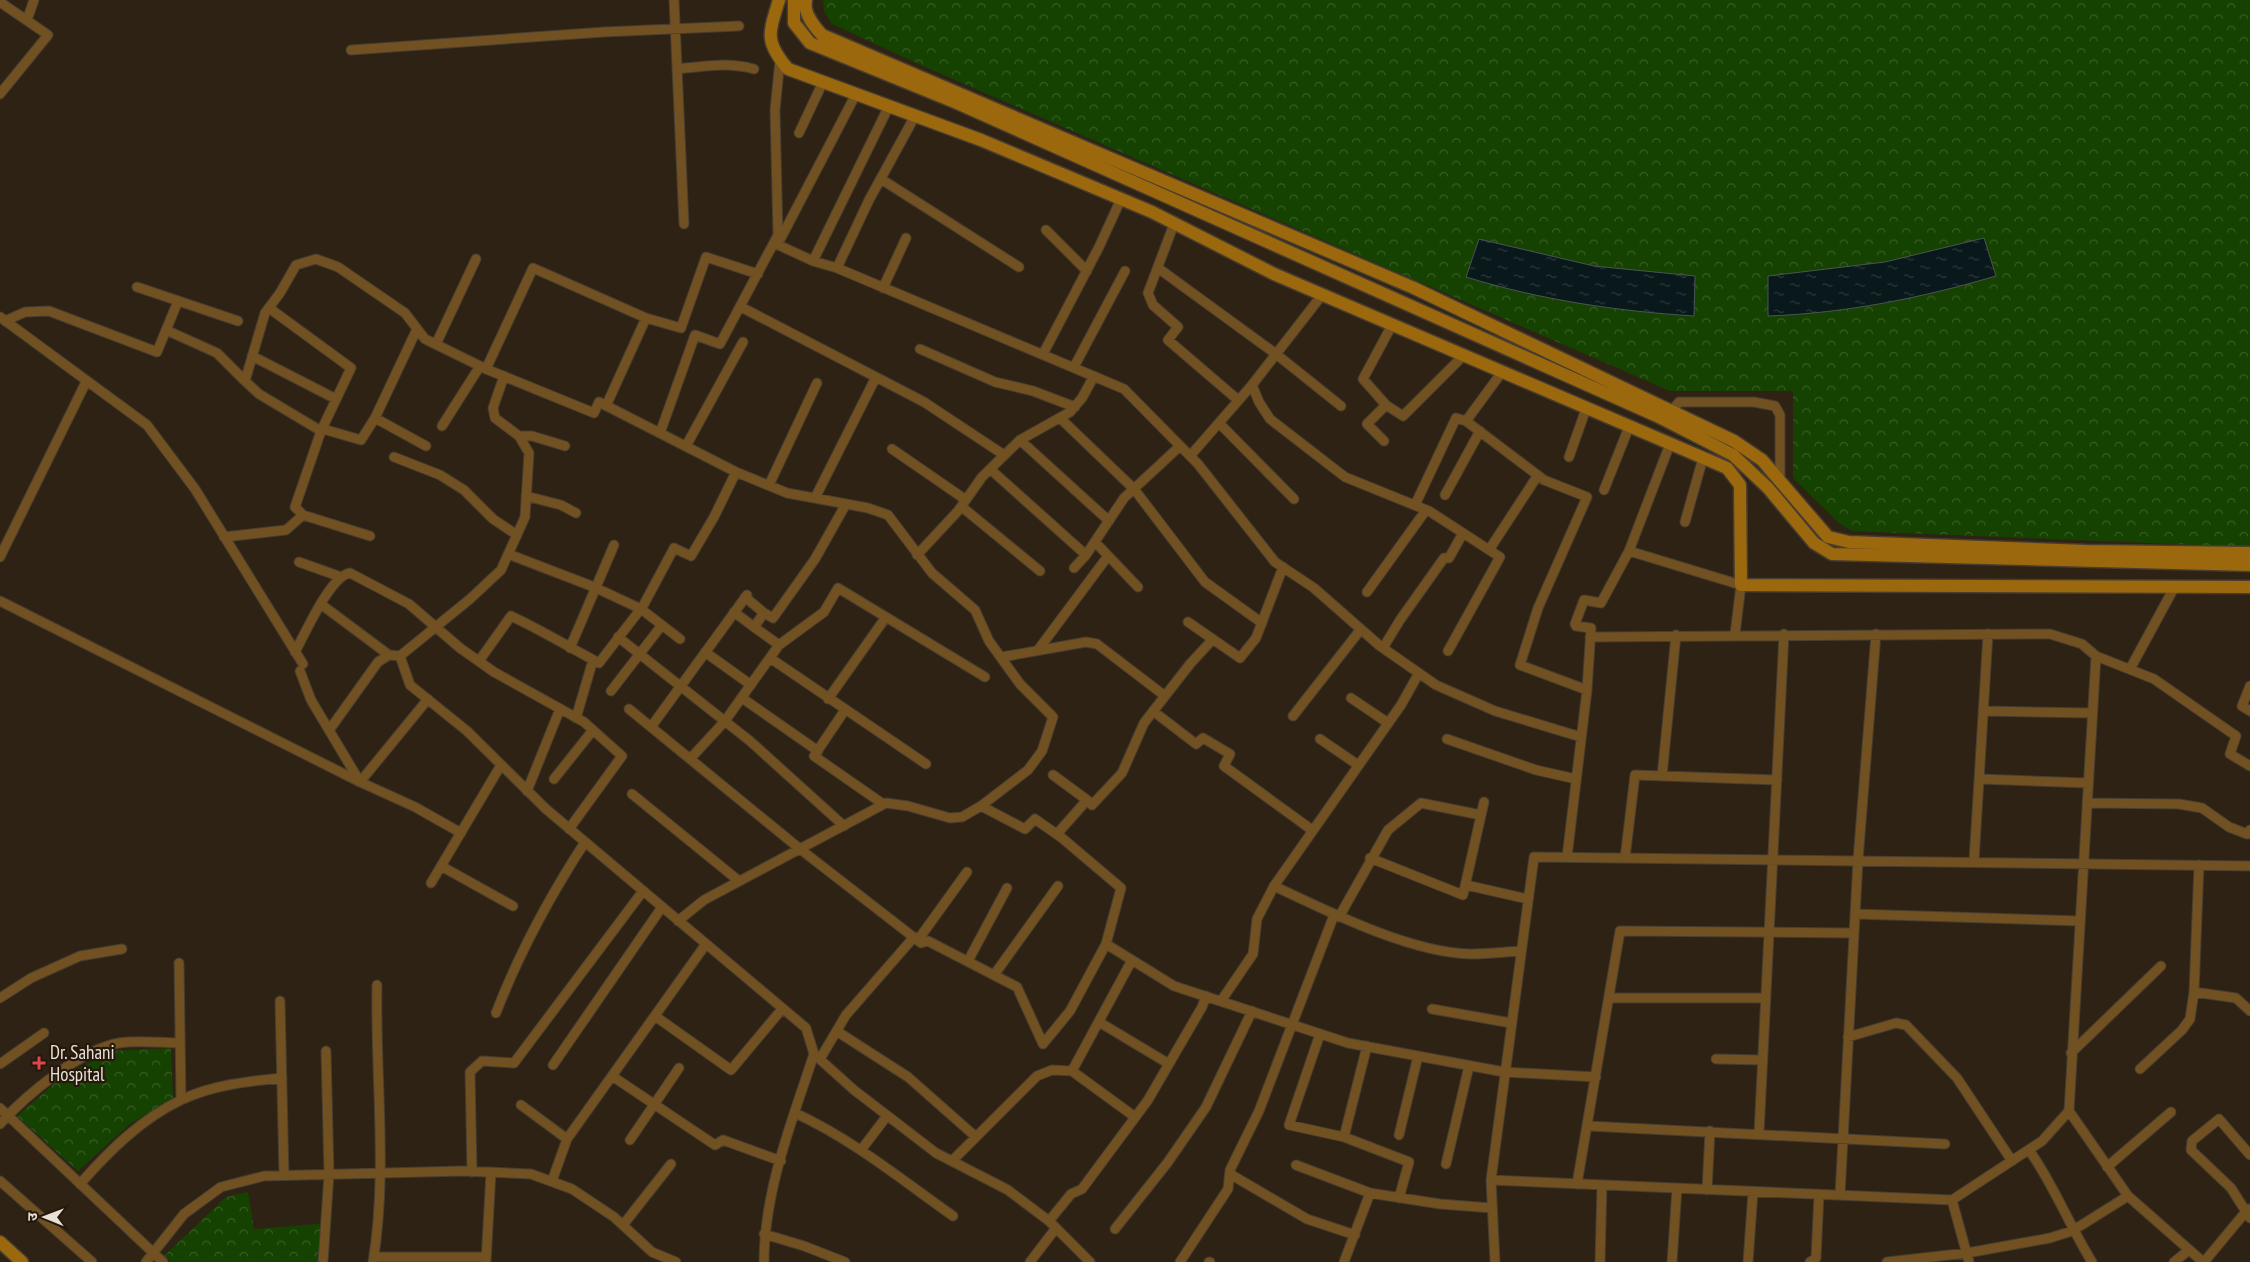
<svg xmlns="http://www.w3.org/2000/svg" width="2250" height="1262" font-family="'PT Sans Narrow','Noto Sans Devanagari',sans-serif">
	<defs>
		<pattern id="park-crowns" width="20" height="18" patternUnits="userSpaceOnUse" patternTransform="scale(1.25)"><rect width="20" height="18" fill="#154200"/><path d="M2 6a3 3 0 1 1 6 0M12 15a3 3 0 1 1 6 0" fill="none" stroke="#375d24"/></pattern>
		<pattern id="water-ripples" width="26" height="14" patternUnits="userSpaceOnUse" patternTransform="scale(1.25)"><rect width="26" height="14" fill="#08181b"/><path d="M2 4q2-2 4 0t4 0M15 11q2-2 4 0t4 0" fill="none" stroke="#2c393b"/></pattern>
	</defs>
	<rect width="100%" height="100%" fill="#2d2214"/>
	<path fill="url(#park-crowns)" d="M 823,0 L 2250,0 L 2250,547 L 1853,531 L 1840,524 L 1793,478 L 1793,391 L 1670,391 L 925,67 L 832,24 L 824,11 Z
		M 171,1048 L 173,1098 L 130,1124 L 78,1171 L 17,1116 L 61,1078 L 111,1051 Z
		M 248,1192 L 254,1229 L 328,1223 L 325,1262 L 171,1262 L 164,1256 L 226,1197 Z"/>
	<path fill="url(#water-ripples)" stroke="#4c5454" d="M 1984,238 L 1996,276 C 1921,298 1847,313 1768,316 L 1768,276 L 1885,262 Z
		M 1479,239 L 1594,266 L 1695,276 L 1694,316 C 1616,311 1541,300 1466,277 Z"/>
	<g fill="none" stroke-linecap="round" stroke-linejoin="round">
		<g stroke="#473d2f" stroke-width="11">
			<path id="street" d="M 674,0 L 684,224
				M 0,2 L 48,35 L 0,94
				M 27,20 L 34,0
				M 351,50 L 604,32 L 739,26
				M 677,69 C 704,66 727,62 754,69
				M 799,133 L 823,82
				M 881,179 L 1019,267
				M 1174,224 L 1148,293 L 1153,305 L 1178,327 L 1168,340 L 1238,400
				M 1046,230 L 1087,271
				M 776,239 L 781,238 L 856,94
				M 774,243 L 813,261 L 837,268 L 1124,389 L 1198,464 L 1275,562 L 1314,588 L 1380,646 L 1436,685 L 1495,711 L 1581,737
				M 813,261 L 889,106
				M 837,268 L 869,200 L 915,116
				M 1158,268 L 1276,354 L 1341,406
				M 137,287 L 238,321
				M 883,288 L 906,238
				M 741,307 L 924,402 L 1004,455
				M 269,308 L 351,368 L 321,431 L 295,507 L 303,515
				M 0,317 L 147,425 L 195,489 L 303,664
				M 5,321 L 25,312 L 49,311 L 157,352 L 178,301
				M 417,329 L 375,418 L 426,446
				M 166,330 L 217,353 L 245,381 L 265,313 L 280,293 L 296,265 L 316,259 L 338,267 L 405,313 L 425,339 L 486,369 L 594,413 L 599,402 L 736,472 L 787,493 L 868,508 L 888,515 L 932,573 L 975,610 L 989,641 L 1020,684 L 1053,717 L 1042,751 L 1028,770 L 981,806 L 962,817 L 950,818 L 908,806 L 886,803 L 704,900 L 678,921
				M 436,344 L 476,259
				M 920,349 L 995,382 L 1033,391 L 1075,407
				M 1043,354 L 1099,247 L 1121,199
				M 252,356 L 336,399
				M 1074,367 L 1125,271
				M 486,369 L 533,268 L 646,318 L 681,328 L 706,257 L 758,274
				M 245,381 L 259,394 L 321,431
				M 1252,385 L 1259,402 L 1270,419 L 1345,477 L 1429,511 L 1500,557 L 1448,651
				M 1386,405 L 1403,416 L 1463,356
				M 606,406 L 646,318
				M 1672,411 L 1679,402 L 1754,402 L 1775,406 L 1780,415 L 1780,482
				M 1060,418 L 1134,489 L 1205,582 L 1262,623
				M 1466,421 L 1544,480 L 1587,497 L 1538,608 L 1520,665 L 1587,690
				M 1219,423 L 1294,499
				M 442,426 L 480,366
				M 323,429 L 361,440 L 375,418
				M 660,433 L 695,335 L 720,344 L 778,235 L 775,110 L 780,60
				M 519,436 L 532,436 L 565,446
				M 1020,440 L 1109,521
				M 1384,441 L 1367,424 L 1386,405 L 1363,379 L 1392,325
				M 686,446 L 743,342
				M 892,449 L 966,500
				M 1190,456 L 1252,385 L 1322,295
				M 394,457 L 440,475 L 464,490 L 493,519 L 517,535
				M 1569,457 L 1586,409
				M 990,469 L 1086,555
				M 769,485 L 817,383
				M 1604,490 L 1629,427
				M 1445,495 L 1480,431
				M 526,496 L 561,505 L 576,513
				M 815,498 L 876,377
				M 1415,505 L 1456,418 L 1466,421 L 1502,372
				M 962,507 L 1040,571
				M 1685,522 L 1703,458
				M 224,537 L 286,530 L 303,515 L 370,536
				M 1095,542 L 1138,587
				M 1489,550 L 1538,475
				M 1629,551 L 1741,585 L 1735,634
				M 508,554 L 594,587 L 641,609 L 680,639
				M 917,555 L 958,511 L 982,477 L 1020,440 L 1070,412 L 1082,398 L 1094,376
				M 0,557 L 86,382
				M 299,562 L 341,577
				M 1074,568 L 1086,555 L 1124,498 L 1180,446
				M 1367,592 L 1426,510
				M 745,597 L 764,613
				M 0,601 L 360,782 L 415,807 L 461,833
				M 322,605 L 389,655
				M 734,612 L 754,627
				M 1188,622 L 1240,658 L 1256,638 L 1283,567
				M 618,637 L 750,741 L 844,826
				M 1590,637 L 2050,634 L 2082,644 L 2096,656 L 2154,679 L 2236,736 L 2230,754 L 2250,766
				M 779,645 L 754,627 L 764,613 L 773,618 L 815,559 L 846,504
				M 570,648 L 614,545
				M 1383,648 L 1400,620 L 1444,558 L 1449,558 L 1463,533
				M 1038,650 L 1108,556
				M 295,652 C 305,634 330,576 350,573 L 409,604 L 460,648 L 494,672 L 584,722 L 622,756 L 569,829
				M 705,652 L 751,685
				M 400,656 L 410,685 L 467,731 L 546,809 L 806,1028 L 814,1054 L 854,1090 L 936,1153 L 1008,1190 L 1049,1221 L 1090,1262
				M 2096,656 L 2069,1111 L 2128,1196 L 2203,1262
				M 1002,657 L 1086,642 L 1097,644 L 1165,696
				M 770,658 L 926,764
				M 479,661 L 511,616 C 541,630 569,647 599,663 L 643,606 L 674,548 L 691,556 L 714,517 L 736,472
				M 2130,669 L 2174,588
				M 300,671 L 311,700 L 360,782 L 428,699
				M 2250,686 L 2242,706 L 2250,711
				M 611,691 L 662,625
				M 742,698 L 818,751
				M 1351,698 L 1388,723
				M 828,699 L 886,617
				M 629,709 L 800,849 L 921,943 L 928,941 L 1017,987 L 1043,1044 L 1070,1011 L 1106,944 L 1121,888 L 1062,838 L 1035,819 L 1025,829 L 981,806
				M 845,710 L 814,756 L 883,804
				M 1153,711 L 1196,744 L 1203,738 L 1230,754 L 1224,766 L 1312,830
				M 1983,711 L 2092,713
				M 1293,716 L 1361,629
				M 576,718 L 593,660
				M 651,727 L 747,595
				M 330,729 L 378,662 L 389,655 L 400,656 L 470,599 L 501,570 L 525,517 L 529,453 L 519,436 L 495,418 L 493,408 L 504,376
				M 1320,739 L 1358,765
				M 1447,739 L 1536,770 L 1576,779
				M 690,759 L 725,721 L 779,645 L 824,612 L 838,588 L 985,677
				M 1053,775 L 1087,800
				M 1662,776 L 1676,635
				M 554,779 L 593,730
				M 1979,779 L 2088,783
				M 527,791 L 560,709
				M 632,794 L 739,881
				M 2087,803 L 2179,804 L 2202,808 L 2229,827 L 2247,834 L 2250,830
				M 1057,834 L 1087,800 L 1092,805 L 1122,773 L 1144,723 L 1190,664 L 1213,639
				M 1567,857 L 1587,690 L 1591,628 L 1576,626 L 1575,624 L 1584,600 L 1601,603 L 1629,551 L 1670,444
				M 1370,858 L 1463,895 L 1484,802
				M 1625,858 L 1635,775 L 1777,780
				M 1974,861 L 1988,634
				M 441,866 L 513,906
				M 431,883 L 501,765
				M 1466,885 L 1528,899
				M 1274,886 C 1329,912 1411,953 1471,954 C 1488,954 1504,952 1521,951
				M 1855,914 L 2080,921
				M 1339,917 L 1388,830 L 1421,803 L 1481,815
				M 918,940 L 967,872
				M 1106,944 L 1174,986 L 1348,1043 L 1504,1072 L 1596,1077
				M 968,961 L 1007,888
				M 179,963 L 181,1099
				M 994,975 L 1058,886
				M 2194,992 L 2236,998 L 2250,1011
				M 0,998 L 31,978 L 80,956 L 122,949
				M 1609,998 L 1766,998
				M 280,1001 L 284,1175
				M 1221,1001 L 1253,954 L 1257,919 L 1274,886 L 1401,705 L 1419,673
				M 1432,1009 L 1511,1023
				M 496,1013 C 519,953 550,896 585,842
				M 655,1016 L 731,1070 L 782,1009
				M 1099,1022 L 1169,1064
				M 838,1032 L 908,1077 L 976,1137
				M 1320,1034 L 1289,1125 L 1344,1137 L 1409,1162 L 1399,1198
				M 1848,1037 L 1896,1023 L 1906,1025 L 1957,1078 L 2012,1161
				M 2071,1053 L 2161,966
				M 820,1059 L 846,1015 L 914,937
				M 1716,1059 L 1763,1060
				M 0,1064 L 44,1033
				M 553,1065 L 662,907
				M 2140,1069 L 2182,1030 L 2190,1019 L 2194,992 L 2199,865
				M 1072,1071 L 1135,1117
				M 612,1076 L 715,1145 L 723,1140 L 781,1161
				M 521,1105 L 567,1139
				M 0,1108 L 163,1262
				M 795,1113 C 852,1139 902,1180 953,1216
				M 0,1124 C 26,1095 80,1050 119,1043 C 138,1040 161,1043 180,1043
				M 1588,1126 L 1945,1144
				M 1759,1133 L 1784,634
				M 1399,1135 L 1418,1056
				M 1344,1137 L 1367,1046
				M 630,1140 L 679,1068
				M 861,1150 L 887,1116
				M 2029,1150 C 2054,1185 2069,1225 2092,1262
				M 2250,1155 L 2219,1119 L 2192,1141 L 2191,1150 L 2231,1188 L 2250,1218
				M 952,1161 L 1037,1076 L 1052,1070 L 1072,1071 L 1132,960
				M 1446,1164 L 1469,1066
				M 1296,1165 L 1370,1193 L 1440,1204 L 1492,1208
				M 2107,1167 L 2171,1112
				M 472,1172 L 470,1072 L 482,1061 L 514,1063 L 643,891
				M 1230,1174 L 1307,1219 L 1355,1235
				M 1491,1180 L 1952,1200 L 2042,1141 L 2069,1111
				M 0,1181 L 92,1262
				M 552,1181 L 567,1139 L 706,944
				M 80,1184 C 109,1151 141,1119 181,1100 C 212,1085 249,1081 282,1078
				M 1577,1184 L 1620,931 L 1854,933
				M 1707,1190 L 1710,1131
				M 1840,1195 L 1858,860 L 1876,634
				M 1952,1200 L 1969,1262
				M 1049,1221 L 1071,1194 L 1082,1189 L 1148,1100 L 1202,1007 L 1206,996
				M 623,1225 L 671,1164
				M 1115,1229 L 1168,1162 L 1206,1107 L 1252,1011
				M 764,1234 L 804,1246 L 845,1262
				M 374,1257 L 486,1257
				M 146,1262 L 184,1214 L 221,1187 L 264,1176 L 463,1171 L 531,1174 L 572,1189 L 614,1217 L 652,1252 L 676,1262
				M 323,1262 L 329,1174 L 326,1051
				M 373,1262 C 388,1171 375,1077 377,985
				M 486,1262 L 491,1172
				M 764,1262 C 764,1191 792,1121 814,1054
				M 1030,1262 L 1056,1228
				M 1180,1262 L 1228,1189 L 1230,1170 L 1259,1111 L 1334,915
				M 1209,1262 L 1210,1262
				M 1344,1262 L 1370,1193
				M 1495,1262 L 1491,1180 L 1534,857 L 2250,866
				M 1600,1262 L 1602,1185
				M 1672,1262 L 1677,1188
				M 1748,1262 L 1753,1192
				M 1810,1262 L 1816,1258 L 1819,1194
				M 1887,1262 L 1967,1253 L 2050,1238 L 2072,1231 L 2128,1196
				M 2174,1262 L 2189,1250
				M 2204,1262 L 2248,1209"/>
		</g>
		<g stroke="#473d2f" stroke-width="15">
			<path id="secondary" d="M 779,0 C 769,33 764,41 788,69 L 981,140 L 1152,212 L 1274,274 L 1727,468 L 1740,485 L 1741,585 L 2250,587
				M 794,0 L 794,23 L 810,43 L 957,103 L 1659,417 L 1733,455 L 1768,488 L 1814,543 L 1832,554 L 2250,565
				M 806,0 C 803,13 814,26 822,35 L 1414,288 L 1734,441 L 1762,460 L 1828,537 L 1849,542 L 2086,551 L 2250,553
				M 0,1242 L 22,1262"/>
		</g>
		<use href="#street" stroke="#715022" stroke-width="9"/>
		<use href="#secondary" stroke="#9c680e" stroke-width="12"/>
	</g>
	<path fill="#e0444e" stroke="#24190b" stroke-width="2" d="M36.5 1055.5h5v5h5v5h-5v5h-5v-5h-5v-5h5z"/>
	<g text-anchor="middle" stroke-width="4.5" stroke-linejoin="round" paint-order="stroke">
		<g font-size="19" fill="#e9e1d8" stroke="#24190b" text-anchor="start">
			<text x="50" y="1059">Dr. Sahani<tspan x="50" dy="22">Hospital</tspan></text>
		</g>
	</g>
	<g transform="translate(45 1217) rotate(271)" stroke="#24190b" stroke-width="4" paint-order="stroke">
	<path d="M0-4L9 19L0 12L-9 19Z" fill="#e9e1d8"/>
	<text y="-8" font-size="14" font-weight="bold" text-anchor="middle" fill="#e9e1d8">उ</text>
	</g>
</svg>
